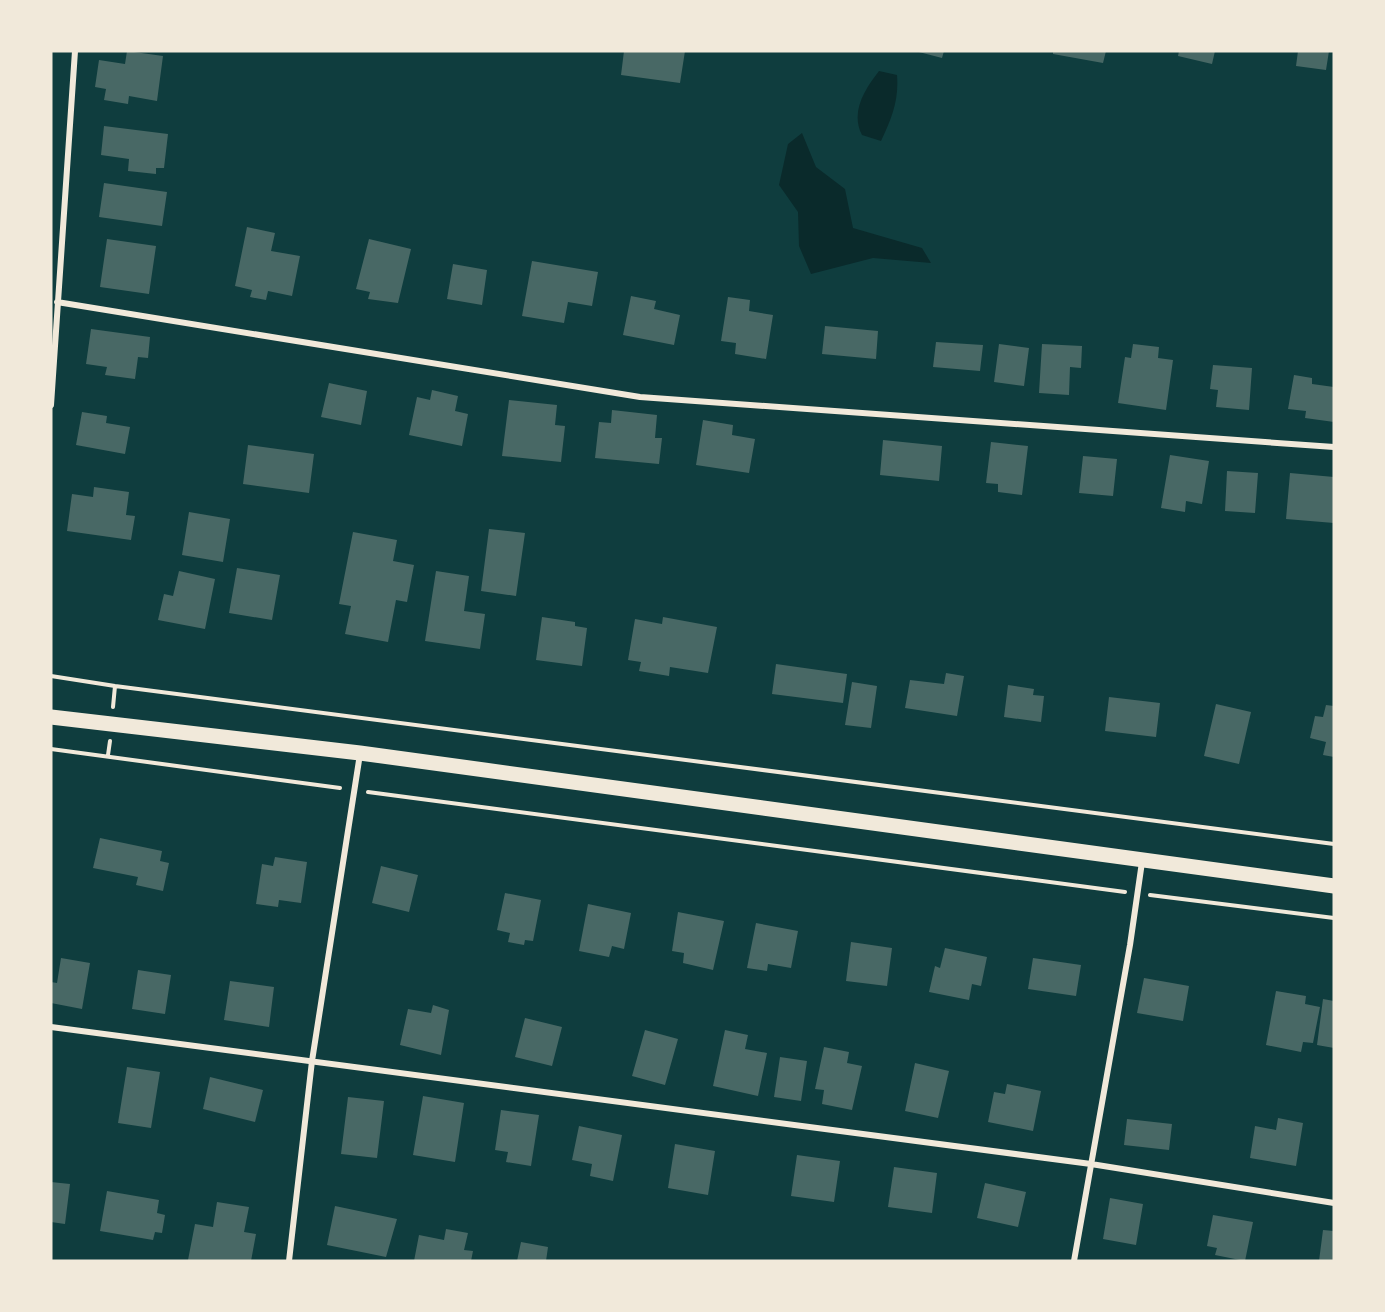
<svg xmlns="http://www.w3.org/2000/svg" width="1385" height="1312" font-family="Raleway,sans-serif">
	<rect width="100%" height="100%" fill="#0f3d3e"/>
	<path fill="#0a2a2b" d="M 879,71 L 897,75 C 899,100 892,118 881,141 L 862,135 C 850,112 865,89 879,71 Z
		M 802,133 L 816,167 L 845,189 L 853,228 L 922,248 L 931,263 L 873,258 L 811,274 L 799,246 L 798,212 L 779,185 L 788,144 Z"/>
	<path fill="#486865" d="M 127,51 L 163,56 L 157,101 L 129,96 L 128,104 L 104,100 L 106,89 L 95,87 L 99,60 L 125,64 Z
		M 624,51 L 685,51 L 680,83 L 621,75 Z
		M 915,51 L 944,51 L 942,58 Z
		M 1053,51 L 1106,51 L 1103,63 L 1053,54 Z
		M 1179,51 L 1215,51 L 1212,64 L 1178,56 Z
		M 1298,51 L 1329,51 L 1326,70 L 1296,66 Z
		M 104,126 L 168,134 L 164,168 L 156,168 L 156,174 L 128,171 L 129,159 L 101,155 Z
		M 104,183 L 167,192 L 162,226 L 99,217 Z
		M 247,227 L 275,233 L 271,251 L 300,256 L 292,296 L 268,291 L 266,300 L 250,297 L 252,290 L 235,286 Z
		M 107,239 L 156,246 L 149,294 L 100,287 Z
		M 369,239 L 411,249 L 398,303 L 368,299 L 370,292 L 356,289 Z
		M 532,261 L 598,272 L 592,306 L 568,302 L 564,323 L 522,316 Z
		M 453,264 L 487,270 L 482,305 L 447,299 Z
		M 631,296 L 656,301 L 654,309 L 680,315 L 674,345 L 623,335 Z
		M 728,297 L 750,300 L 749,311 L 773,315 L 766,359 L 735,354 L 736,343 L 721,341 Z
		M 825,326 L 878,331 L 876,359 L 822,354 Z
		M 91,329 L 150,337 L 148,358 L 138,357 L 135,379 L 105,375 L 107,367 L 86,364 Z
		M 936,342 L 983,345 L 980,371 L 933,367 Z
		M 999,344 L 1029,348 L 1024,386 L 994,382 Z
		M 1042,344 L 1082,346 L 1081,368 L 1070,367 L 1069,395 L 1039,393 Z
		M 1133,344 L 1159,347 L 1158,358 L 1173,360 L 1166,410 L 1118,403 L 1125,357 L 1131,358 Z
		M 1213,365 L 1252,368 L 1249,410 L 1216,407 L 1218,390 L 1210,389 Z
		M 1294,375 L 1312,378 L 1312,384 L 1334,387 L 1334,422 L 1305,418 L 1306,411 L 1288,409 Z
		M 329,383 L 367,391 L 361,425 L 321,417 Z
		M 432,390 L 458,396 L 455,411 L 468,414 L 462,446 L 409,435 L 417,397 L 430,400 Z
		M 509,400 L 557,405 L 555,425 L 565,426 L 561,462 L 502,456 Z
		M 612,410 L 657,415 L 655,438 L 662,438 L 659,464 L 595,458 L 599,422 L 611,423 Z
		M 82,412 L 107,416 L 106,423 L 130,427 L 125,454 L 76,445 Z
		M 703,420 L 733,425 L 732,435 L 755,439 L 749,473 L 696,465 Z
		M 883,440 L 942,446 L 939,481 L 880,475 Z
		M 991,442 L 1028,446 L 1022,495 L 998,492 L 998,484 L 986,483 Z
		M 248,445 L 314,454 L 309,493 L 243,484 Z
		M 1170,455 L 1209,461 L 1202,504 L 1186,501 L 1185,512 L 1161,508 Z
		M 1083,456 L 1117,459 L 1113,496 L 1079,493 Z
		M 1227,471 L 1258,473 L 1255,513 L 1225,511 Z
		M 1290,473 L 1334,477 L 1334,523 L 1286,519 Z
		M 94,487 L 129,492 L 126,515 L 135,516 L 131,540 L 67,531 L 72,494 L 93,497 Z
		M 189,512 L 230,519 L 223,562 L 182,555 Z
		M 489,529 L 525,533 L 516,596 L 481,591 Z
		M 353,532 L 397,540 L 393,561 L 414,565 L 407,602 L 396,600 L 388,642 L 345,634 L 351,606 L 339,604 Z
		M 237,568 L 280,575 L 272,620 L 229,613 Z
		M 179,571 L 215,579 L 205,629 L 158,620 L 164,594 L 173,596 Z
		M 436,571 L 469,576 L 464,611 L 485,614 L 480,649 L 425,641 Z
		M 542,617 L 575,622 L 575,626 L 587,628 L 582,666 L 536,660 Z
		M 663,617 L 717,627 L 708,673 L 670,667 L 669,676 L 639,671 L 641,662 L 628,660 L 635,619 L 662,624 Z
		M 776,664 L 847,674 L 843,703 L 772,694 Z
		M 946,673 L 964,676 L 957,716 L 905,708 L 910,680 L 944,684 Z
		M 852,682 L 877,686 L 871,728 L 845,725 Z
		M 1008,685 L 1034,689 L 1033,695 L 1044,696 L 1041,722 L 1004,717 Z
		M 1109,697 L 1160,703 L 1156,737 L 1105,731 Z
		M 1216,704 L 1251,712 L 1239,764 L 1204,756 Z
		M 1326,705 L 1334,706 L 1334,757 L 1323,755 L 1326,742 L 1310,738 L 1315,716 L 1323,717 Z
		M 100,838 L 162,851 L 160,861 L 169,863 L 163,891 L 136,885 L 138,877 L 93,868 Z
		M 275,857 L 307,862 L 301,903 L 279,900 L 278,907 L 256,904 L 262,864 L 273,866 Z
		M 381,866 L 418,875 L 409,912 L 372,903 Z
		M 505,893 L 541,900 L 533,941 L 525,940 L 524,945 L 508,942 L 510,933 L 497,930 Z
		M 588,904 L 631,913 L 624,949 L 612,946 L 609,957 L 579,951 Z
		M 678,912 L 724,921 L 713,970 L 683,963 L 684,953 L 672,951 Z
		M 756,923 L 798,931 L 791,968 L 768,964 L 767,971 L 747,968 Z
		M 851,942 L 892,948 L 887,986 L 846,981 Z
		M 945,948 L 987,957 L 981,986 L 972,984 L 969,1000 L 929,992 L 935,966 L 940,968 Z
		M 61,958 L 90,963 L 82,1009 L 51,1003 L 51,982 L 57,983 Z
		M 1033,958 L 1081,965 L 1076,996 L 1028,989 Z
		M 138,970 L 171,975 L 165,1014 L 132,1009 Z
		M 1144,978 L 1189,986 L 1183,1021 L 1137,1013 Z
		M 230,981 L 274,987 L 269,1027 L 224,1020 Z
		M 1276,991 L 1306,996 L 1305,1004 L 1320,1007 L 1313,1043 L 1303,1042 L 1301,1052 L 1266,1045 Z
		M 1323,999 L 1334,1001 L 1334,1048 L 1317,1045 Z
		M 433,1005 L 449,1010 L 441,1055 L 400,1045 L 408,1009 L 431,1013 Z
		M 525,1018 L 562,1027 L 552,1066 L 515,1057 Z
		M 645,1030 L 678,1039 L 665,1085 L 632,1076 Z
		M 725,1030 L 748,1035 L 745,1049 L 767,1053 L 758,1096 L 713,1086 Z
		M 824,1047 L 849,1052 L 847,1063 L 862,1066 L 852,1110 L 822,1104 L 824,1090 L 815,1089 Z
		M 780,1057 L 807,1061 L 801,1101 L 774,1097 Z
		M 915,1063 L 949,1071 L 938,1118 L 905,1111 Z
		M 127,1067 L 160,1072 L 151,1128 L 118,1123 Z
		M 210,1077 L 263,1090 L 255,1122 L 203,1109 Z
		M 1007,1084 L 1041,1091 L 1033,1131 L 988,1122 L 994,1092 L 1005,1094 Z
		M 423,1096 L 464,1103 L 455,1162 L 413,1155 Z
		M 348,1097 L 384,1101 L 377,1158 L 341,1154 Z
		M 501,1110 L 539,1115 L 531,1166 L 506,1162 L 508,1152 L 495,1150 Z
		M 1278,1118 L 1303,1123 L 1296,1166 L 1250,1158 L 1255,1126 L 1276,1130 Z
		M 1127,1119 L 1172,1124 L 1169,1150 L 1124,1145 Z
		M 579,1126 L 622,1135 L 613,1181 L 590,1176 L 592,1164 L 572,1160 Z
		M 675,1144 L 715,1151 L 708,1195 L 668,1188 Z
		M 797,1155 L 840,1161 L 834,1202 L 791,1196 Z
		M 894,1167 L 937,1173 L 932,1213 L 888,1207 Z
		M 51,1182 L 70,1184 L 65,1224 L 51,1222 Z
		M 985,1183 L 1026,1192 L 1018,1227 L 977,1218 Z
		M 107,1191 L 159,1200 L 157,1213 L 165,1215 L 162,1233 L 155,1232 L 153,1240 L 100,1231 Z
		M 1110,1198 L 1143,1204 L 1136,1245 L 1103,1239 Z
		M 217,1202 L 249,1207 L 244,1232 L 256,1234 L 251,1261 L 188,1260 L 195,1224 L 213,1227 Z
		M 335,1206 L 397,1219 L 386,1257 L 327,1245 Z
		M 1213,1215 L 1253,1222 L 1245,1261 L 1215,1255 L 1217,1248 L 1207,1246 Z
		M 446,1229 L 468,1233 L 464,1250 L 473,1251 L 471,1261 L 414,1261 L 419,1235 L 444,1240 Z
		M 1323,1230 L 1334,1231 L 1334,1261 L 1319,1261 Z
		M 521,1242 L 548,1247 L 546,1261 L 517,1261 Z"/>
	<g fill="none" stroke-linecap="round" stroke-linejoin="round">
		<path stroke="#f1e9da" stroke-width="4" d="M 51,676 L 115,686 L 1334,844
			M 113,707 L 115,686
			M 51,749 L 340,788
			M 108,755 L 110,741
			M 368,792 L 1125,892
			M 1150,895 L 1334,918"/>
		<path stroke="#f1e9da" stroke-width="6" d="M 57,302 L 640,397 L 1334,447
			M 51,405 L 75,51
			M 51,1027 L 1091,1164 L 1334,1203
			M 289,1261 L 312,1061 L 360,754
			M 1074,1261 L 1130,945 L 1142,862"/>
		<path stroke="#f1e9da" stroke-width="15" d="M 51,717 L 360,753 L 1334,886"/>
	</g>
	<rect width="1385" height="1312" fill="none" stroke="#f1e9da" stroke-width="105"/>
</svg>
